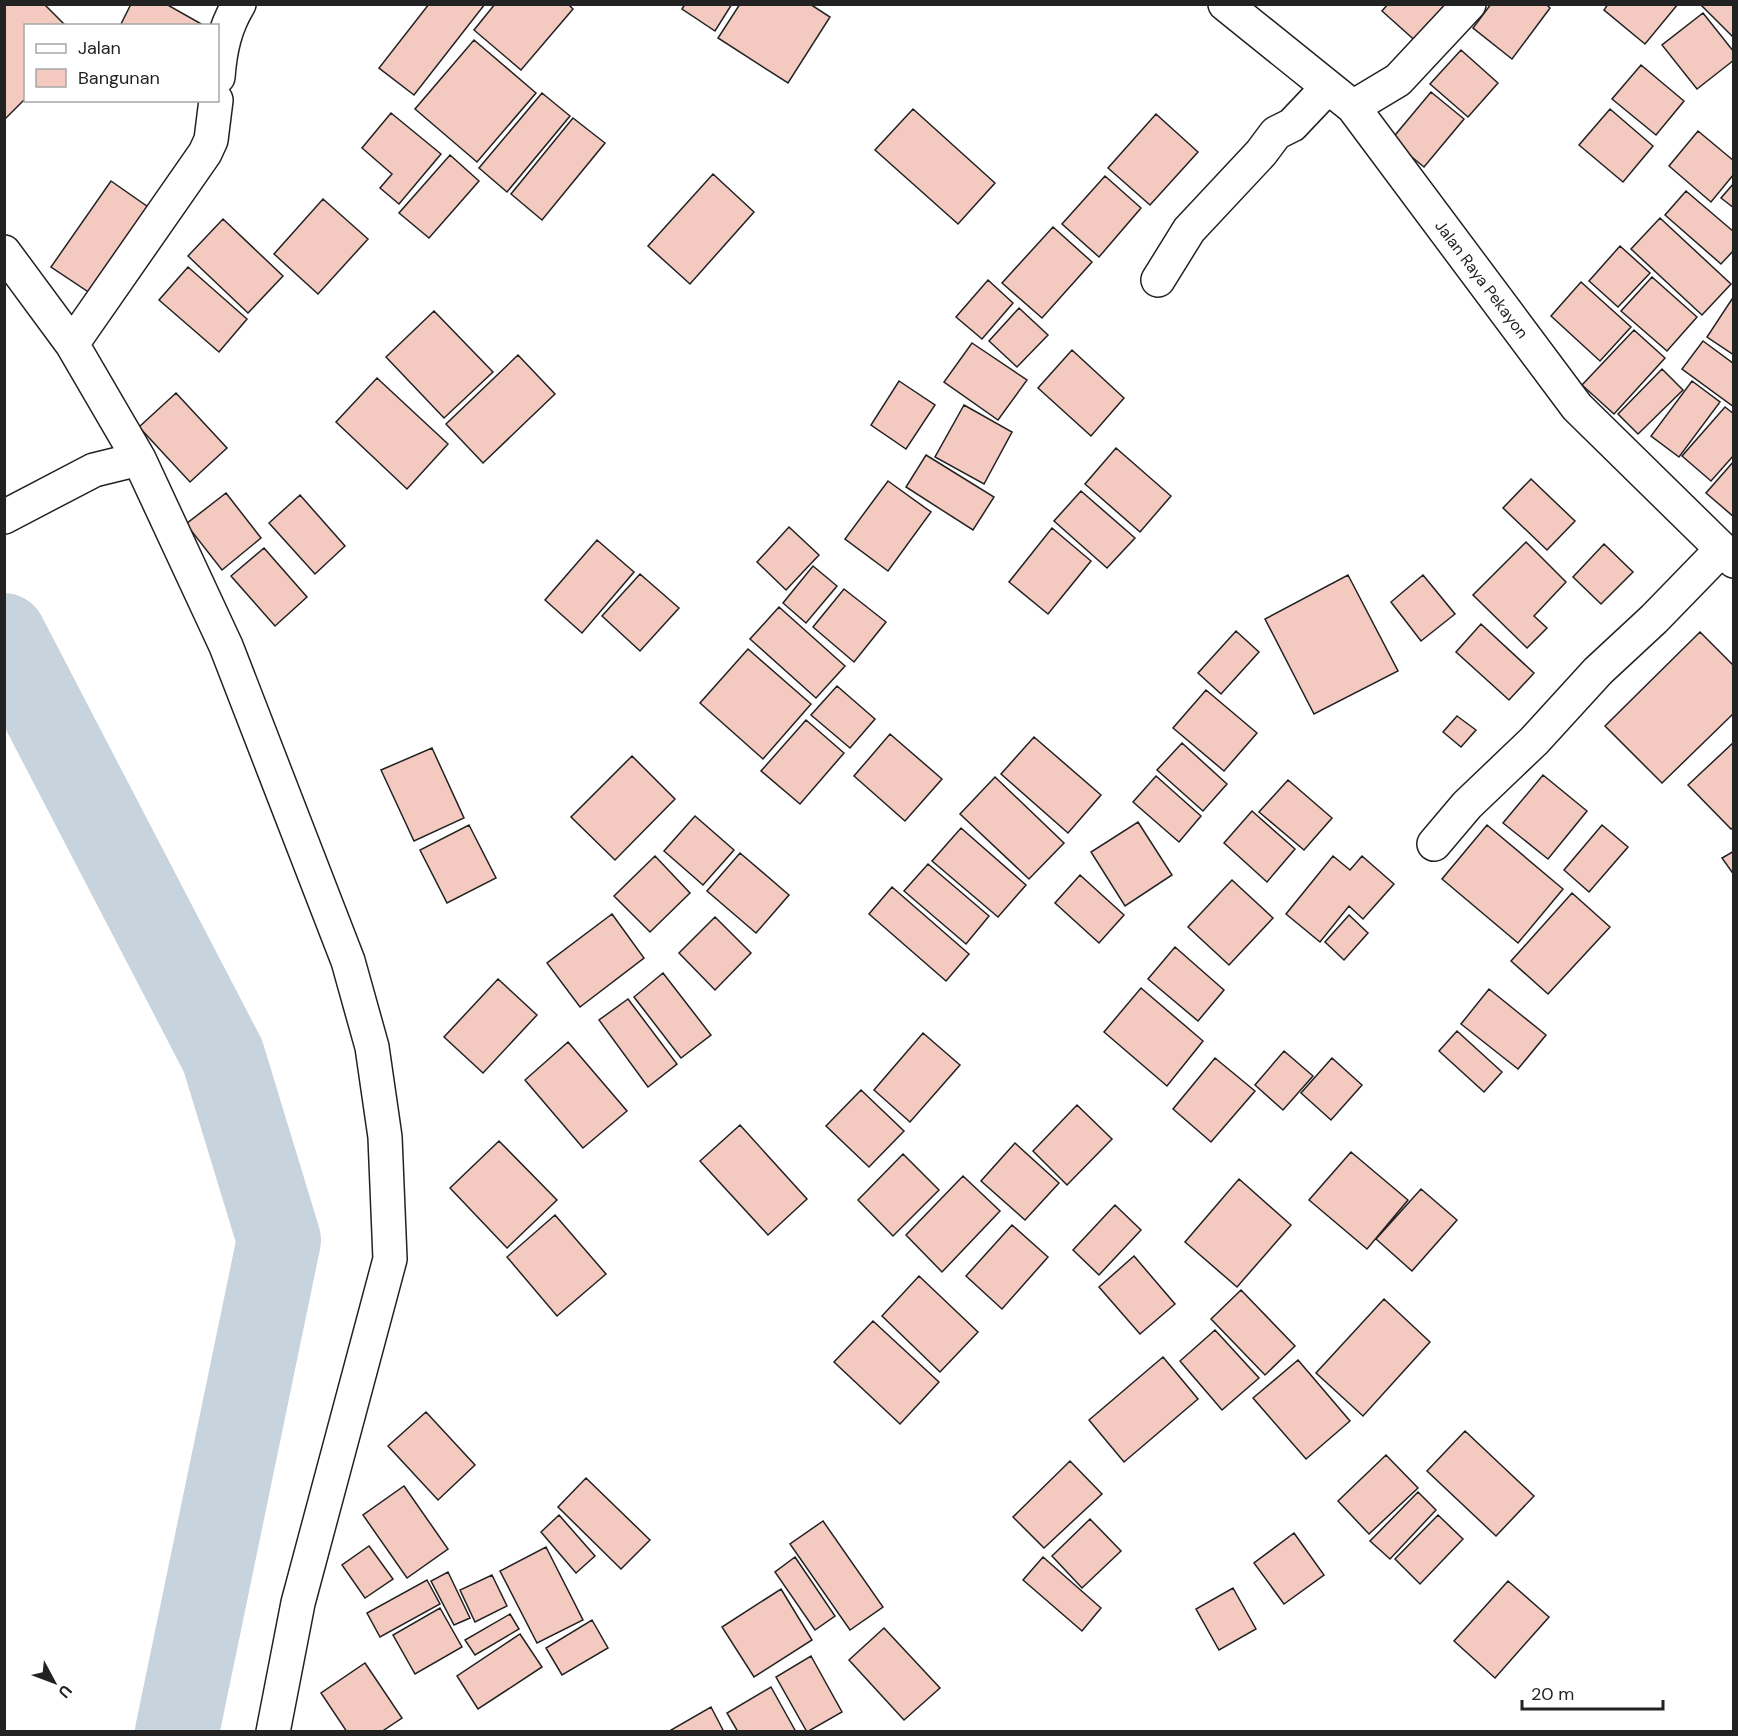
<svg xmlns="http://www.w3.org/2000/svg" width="1738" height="1736" font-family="'DM Sans',sans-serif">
	<rect width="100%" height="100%" fill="#fff"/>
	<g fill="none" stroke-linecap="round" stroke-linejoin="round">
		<path stroke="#c7d3dd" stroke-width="84" d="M 4,635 L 223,1056 L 279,1240 L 177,1732"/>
	</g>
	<path fill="#f3c9c0" stroke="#222" stroke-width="1.5" d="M 44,4 L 66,26 L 26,26 L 26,98 L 4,120 L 4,5 Z
		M 131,4 L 166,4 L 205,26 L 120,26 Z
		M 429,4 L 485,4 L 414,95 L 379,68 Z
		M 495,4 L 568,4 L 573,9 L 521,70 L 474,30 Z
		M 685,4 L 732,4 L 715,31 L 682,9 Z
		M 740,4 L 810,4 L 830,17 L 788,83 L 718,38 Z
		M 1388,4 L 1456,4 L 1420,45 L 1382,11 Z
		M 1491,4 L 1546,4 L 1550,8 L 1512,59 L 1473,28 Z
		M 1608,4 L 1678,4 L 1645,44 L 1604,10 Z
		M 1700,4 L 1734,4 L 1734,38 Z
		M 1703,13 L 1734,52 L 1734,60 L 1697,89 L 1662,45 Z
		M 474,40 L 536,93 L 477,162 L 415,109 Z
		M 1461,50 L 1498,83 L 1468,117 L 1430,84 Z
		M 1641,65 L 1684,101 L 1656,135 L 1612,99 Z
		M 1431,92 L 1464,119 L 1424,167 L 1391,140 Z
		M 542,93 L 570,116 L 507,192 L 479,168 Z
		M 913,109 L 995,183 L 958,224 L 875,150 Z
		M 1610,109 L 1653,146 L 1623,182 L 1579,145 Z
		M 391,113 L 441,154 L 399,204 L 380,188 L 392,174 L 362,148 Z
		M 1156,114 L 1198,152 L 1150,205 L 1108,168 Z
		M 573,118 L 605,143 L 542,220 L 511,194 Z
		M 1698,131 L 1734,161 L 1734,174 L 1711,202 L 1669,166 Z
		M 450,155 L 479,181 L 429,238 L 399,213 Z
		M 713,174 L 754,212 L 690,284 L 648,246 Z
		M 1105,176 L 1141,208 L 1099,257 L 1062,224 Z
		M 111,181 L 161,216 L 102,301 L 51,267 Z
		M 1734,183 L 1734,208 L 1721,198 Z
		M 1686,191 L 1734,232 L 1734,250 L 1721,264 L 1665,215 Z
		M 323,199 L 368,239 L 318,294 L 274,254 Z
		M 1660,218 L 1731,284 L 1702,315 L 1631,249 Z
		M 223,219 L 283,276 L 248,313 L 188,256 Z
		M 1053,227 L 1092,262 L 1042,318 L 1002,283 Z
		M 1620,246 L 1650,273 L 1618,307 L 1589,281 Z
		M 188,267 L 247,319 L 219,352 L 159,300 Z
		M 1652,277 L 1697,317 L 1667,351 L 1621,311 Z
		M 988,280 L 1013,303 L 982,339 L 956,317 Z
		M 1581,282 L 1631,327 L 1600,361 L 1551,316 Z
		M 1734,296 L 1734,355 L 1707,337 Z
		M 1019,308 L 1048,335 L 1017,367 L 989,341 Z
		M 434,311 L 493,372 L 444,418 L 386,357 Z
		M 1634,330 L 1665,358 L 1614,414 L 1582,385 Z
		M 1703,341 L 1734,364 L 1734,407 L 1682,369 Z
		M 972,343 L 1027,380 L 998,420 L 944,382 Z
		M 1072,350 L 1124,398 L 1091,436 L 1038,388 Z
		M 518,355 L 555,394 L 483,463 L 446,424 Z
		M 1662,369 L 1683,390 L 1638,434 L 1618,414 Z
		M 377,378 L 448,444 L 407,489 L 336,422 Z
		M 899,381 L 935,405 L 906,449 L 871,425 Z
		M 1692,381 L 1720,402 L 1679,457 L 1651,436 Z
		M 176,393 L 227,448 L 190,482 L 139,427 Z
		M 964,405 L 1012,432 L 984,484 L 935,457 Z
		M 1725,407 L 1734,414 L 1734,455 L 1711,481 L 1682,456 Z
		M 1116,448 L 1171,496 L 1140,532 L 1085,484 Z
		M 926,455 L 994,497 L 973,530 L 906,487 Z
		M 1734,461 L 1734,517 L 1706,493 Z
		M 1531,479 L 1575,521 L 1547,550 L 1503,508 Z
		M 888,481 L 931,512 L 888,571 L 845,539 Z
		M 1081,491 L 1135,538 L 1107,568 L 1054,521 Z
		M 226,493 L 261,538 L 222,570 L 186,524 Z
		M 300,495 L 345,546 L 315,574 L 269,523 Z
		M 789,527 L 819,555 L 786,590 L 757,562 Z
		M 1052,528 L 1091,561 L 1048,614 L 1009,582 Z
		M 597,540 L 634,572 L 582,633 L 545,600 Z
		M 1526,542 L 1566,582 L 1534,616 L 1547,628 L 1527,648 L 1473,595 Z
		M 1604,544 L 1633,572 L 1601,604 L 1573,577 Z
		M 264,548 L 307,597 L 275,626 L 231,576 Z
		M 813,566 L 837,586 L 806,623 L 783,603 Z
		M 640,574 L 679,608 L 640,651 L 602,616 Z
		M 1348,575 L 1398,671 L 1314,714 L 1265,619 Z
		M 1423,575 L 1455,614 L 1421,641 L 1391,602 Z
		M 844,589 L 886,622 L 854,662 L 813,627 Z
		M 779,607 L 845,666 L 816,698 L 750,639 Z
		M 1481,624 L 1534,673 L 1509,700 L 1456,652 Z
		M 1236,631 L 1259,652 L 1221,694 L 1198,673 Z
		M 1700,632 L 1734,666 L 1734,713 L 1662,783 L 1605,726 Z
		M 748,649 L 811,704 L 763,759 L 700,703 Z
		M 837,686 L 875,719 L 850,748 L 811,715 Z
		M 1206,690 L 1257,733 L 1224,771 L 1173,728 Z
		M 1457,716 L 1476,730 L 1461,747 L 1443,732 Z
		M 806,720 L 844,753 L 800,804 L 761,771 Z
		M 890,734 L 942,779 L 905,821 L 854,776 Z
		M 1034,737 L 1101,795 L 1068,833 L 1001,774 Z
		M 1734,742 L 1734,827 L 1731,829 L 1688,785 Z
		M 1182,743 L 1227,784 L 1203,811 L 1157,770 Z
		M 432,748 L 464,818 L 414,841 L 381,770 Z
		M 632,756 L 675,799 L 615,860 L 571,817 Z
		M 1543,775 L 1587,811 L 1548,859 L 1503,823 Z
		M 1156,776 L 1201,816 L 1179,842 L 1133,802 Z
		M 995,777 L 1064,843 L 1029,879 L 960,814 Z
		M 1288,780 L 1332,818 L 1304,850 L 1259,812 Z
		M 1252,811 L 1295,849 L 1267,882 L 1224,843 Z
		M 695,816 L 734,850 L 703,885 L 664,851 Z
		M 1138,822 L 1172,875 L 1125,906 L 1091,852 Z
		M 469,825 L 496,878 L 447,903 L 420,850 Z
		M 1487,825 L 1563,889 L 1518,943 L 1442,879 Z
		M 1602,825 L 1628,847 L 1589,892 L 1564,870 Z
		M 961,828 L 1026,885 L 998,917 L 932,861 Z
		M 1734,851 L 1734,875 L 1722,858 Z
		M 740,853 L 789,895 L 756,933 L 707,891 Z
		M 655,856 L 690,893 L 650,932 L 614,896 Z
		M 1333,856 L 1350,870 L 1362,856 L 1394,884 L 1363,919 L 1349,906 L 1320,942 L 1286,914 Z
		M 928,864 L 989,916 L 966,944 L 904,891 Z
		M 1080,875 L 1124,915 L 1099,943 L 1055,903 Z
		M 1232,880 L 1273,918 L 1229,965 L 1188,927 Z
		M 892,887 L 969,954 L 946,981 L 869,914 Z
		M 1572,893 L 1610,927 L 1548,994 L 1511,961 Z
		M 612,914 L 644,958 L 580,1007 L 547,963 Z
		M 1349,915 L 1368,933 L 1344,960 L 1325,942 Z
		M 715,917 L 751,953 L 715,990 L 679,953 Z
		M 1175,947 L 1224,990 L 1198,1021 L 1148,979 Z
		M 663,973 L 711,1035 L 681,1058 L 634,997 Z
		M 498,979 L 537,1015 L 483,1073 L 444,1037 Z
		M 1141,988 L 1203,1041 L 1167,1086 L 1104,1032 Z
		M 1489,989 L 1546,1035 L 1518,1069 L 1461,1024 Z
		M 628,999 L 677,1064 L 648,1087 L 599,1020 Z
		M 1457,1031 L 1502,1072 L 1484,1092 L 1439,1051 Z
		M 923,1033 L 960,1065 L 910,1122 L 874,1090 Z
		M 568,1042 L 627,1111 L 583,1148 L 525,1080 Z
		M 1284,1051 L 1313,1076 L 1283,1110 L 1255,1085 Z
		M 1215,1058 L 1255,1091 L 1211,1142 L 1173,1109 Z
		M 1332,1058 L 1362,1085 L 1331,1120 L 1301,1093 Z
		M 861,1090 L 904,1131 L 869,1167 L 826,1126 Z
		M 1077,1105 L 1112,1139 L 1067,1185 L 1033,1151 Z
		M 740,1125 L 807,1199 L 768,1235 L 700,1161 Z
		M 499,1141 L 557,1200 L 507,1248 L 450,1188 Z
		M 1015,1143 L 1059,1183 L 1025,1220 L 981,1181 Z
		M 1351,1152 L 1408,1200 L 1367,1249 L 1309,1200 Z
		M 903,1154 L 939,1190 L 893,1236 L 858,1200 Z
		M 963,1176 L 1000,1211 L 942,1272 L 906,1235 Z
		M 1239,1179 L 1291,1225 L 1237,1287 L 1185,1242 Z
		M 1421,1189 L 1457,1220 L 1412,1271 L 1376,1239 Z
		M 1115,1205 L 1141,1230 L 1099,1275 L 1073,1250 Z
		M 555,1215 L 606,1274 L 557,1316 L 507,1257 Z
		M 1012,1225 L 1048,1257 L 1002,1309 L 966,1276 Z
		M 1134,1256 L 1175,1304 L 1140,1334 L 1099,1287 Z
		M 919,1276 L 978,1332 L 940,1372 L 882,1316 Z
		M 1241,1290 L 1295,1346 L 1265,1375 L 1211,1319 Z
		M 1384,1299 L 1430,1342 L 1363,1416 L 1316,1373 Z
		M 873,1321 L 939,1382 L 900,1424 L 834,1362 Z
		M 1215,1330 L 1259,1378 L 1222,1410 L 1180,1361 Z
		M 1163,1357 L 1198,1399 L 1124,1462 L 1089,1420 Z
		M 1298,1360 L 1350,1421 L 1306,1459 L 1253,1398 Z
		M 426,1412 L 475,1465 L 438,1500 L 388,1446 Z
		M 1465,1431 L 1534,1496 L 1496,1536 L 1427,1471 Z
		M 1386,1455 L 1418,1488 L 1369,1534 L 1338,1501 Z
		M 1070,1461 L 1102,1494 L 1044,1548 L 1013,1517 Z
		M 586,1478 L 650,1540 L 621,1569 L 558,1507 Z
		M 404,1486 L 448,1549 L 407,1578 L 363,1515 Z
		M 1418,1492 L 1436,1510 L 1390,1559 L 1370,1541 Z
		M 559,1515 L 595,1556 L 576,1573 L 541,1532 Z
		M 1438,1515 L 1463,1539 L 1420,1584 L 1395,1559 Z
		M 1090,1519 L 1121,1551 L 1082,1588 L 1052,1556 Z
		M 823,1521 L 883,1607 L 850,1630 L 790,1544 Z
		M 1294,1533 L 1324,1575 L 1284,1604 L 1254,1563 Z
		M 369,1546 L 393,1579 L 365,1598 L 342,1565 Z
		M 546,1547 L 583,1620 L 537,1643 L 500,1571 Z
		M 795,1557 L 835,1616 L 815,1630 L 775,1572 Z
		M 1043,1557 L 1101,1608 L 1082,1631 L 1023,1580 Z
		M 448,1572 L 470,1618 L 454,1625 L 431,1581 Z
		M 492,1575 L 507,1606 L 475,1622 L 460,1590 Z
		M 427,1580 L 440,1604 L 380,1637 L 367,1613 Z
		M 1508,1581 L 1549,1617 L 1495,1678 L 1454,1641 Z
		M 1233,1588 L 1256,1629 L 1219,1650 L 1196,1609 Z
		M 781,1589 L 812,1640 L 754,1677 L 722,1627 Z
		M 440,1608 L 462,1647 L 415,1674 L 393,1635 Z
		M 510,1614 L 519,1629 L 475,1655 L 465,1640 Z
		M 592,1620 L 608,1648 L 562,1675 L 546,1648 Z
		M 884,1628 L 940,1688 L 904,1720 L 849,1660 Z
		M 520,1634 L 542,1667 L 478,1709 L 457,1676 Z
		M 811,1656 L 842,1712 L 807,1732 L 776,1677 Z
		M 365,1663 L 402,1718 L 381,1732 L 347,1732 L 321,1693 Z
		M 771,1687 L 796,1732 L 738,1732 L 727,1713 Z
		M 711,1707 L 724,1732 L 672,1732 L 671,1730 Z"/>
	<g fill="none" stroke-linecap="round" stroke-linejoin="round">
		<g stroke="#222" stroke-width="36">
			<path id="minor" d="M 1225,4 L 1353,107 L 1577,407 L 1734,561
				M 218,77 C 220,50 225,27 239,4
				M 1353,107 L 1398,80 L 1469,4
				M 4,252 L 72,344 L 139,459 L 226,646 L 348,961 L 372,1047 L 385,1137 L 390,1259 L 298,1603 L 273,1732
				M 1158,280 L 1189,230 L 1261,153 L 1276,133 L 1292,125 L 1328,87
				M 72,344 L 205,153 L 211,140 L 216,100
				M 4,517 L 94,470 L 139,459
				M 1434,844 L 1467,805 L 1534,741 L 1598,671 L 1654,619 L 1722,549"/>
		</g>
		<use href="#minor" stroke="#fff" stroke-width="33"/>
	</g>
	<g text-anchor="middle" stroke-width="4.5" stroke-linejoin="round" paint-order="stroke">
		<g font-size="16" fill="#222" stroke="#fff">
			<text transform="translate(1482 279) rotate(53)" y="6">Jalan Raya Pekayon</text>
		</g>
	</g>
	<rect width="1738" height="1736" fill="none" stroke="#222222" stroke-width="12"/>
	<rect x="24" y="24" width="195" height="78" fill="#ffffff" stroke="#a7a7a7" stroke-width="1.5"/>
	<rect x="36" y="44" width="30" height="9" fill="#ffffff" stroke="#a7a7a7" stroke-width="1.5"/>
	<text x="78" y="54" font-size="18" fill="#222222">Jalan</text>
	<rect x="36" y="69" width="30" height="18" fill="#f3c9c0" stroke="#a7a7a7" stroke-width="1.5"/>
	<text x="78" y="84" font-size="18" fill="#222222">Bangunan</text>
	<g transform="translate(54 1682) rotate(131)" stroke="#ffffff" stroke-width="4.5" paint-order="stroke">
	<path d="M0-4.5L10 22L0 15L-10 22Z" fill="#222222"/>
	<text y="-9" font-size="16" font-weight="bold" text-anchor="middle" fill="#222222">U</text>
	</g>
	<path d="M1522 1700v9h141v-9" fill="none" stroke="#222222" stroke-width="3"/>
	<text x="1531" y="1700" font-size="18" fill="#222222" stroke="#ffffff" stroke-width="4.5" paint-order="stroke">20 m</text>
</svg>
